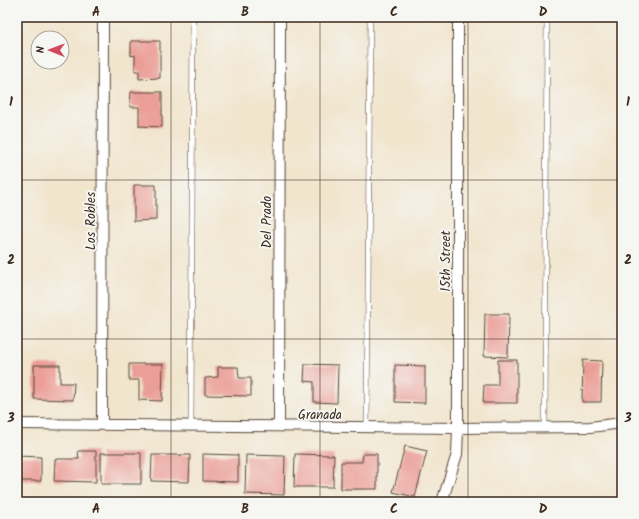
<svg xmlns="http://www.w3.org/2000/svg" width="639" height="519" font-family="Kalam,sans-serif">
	<rect width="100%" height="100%" fill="#f6f6f2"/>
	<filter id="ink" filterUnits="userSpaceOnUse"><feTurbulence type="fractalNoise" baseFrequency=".025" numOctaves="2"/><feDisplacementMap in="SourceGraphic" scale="8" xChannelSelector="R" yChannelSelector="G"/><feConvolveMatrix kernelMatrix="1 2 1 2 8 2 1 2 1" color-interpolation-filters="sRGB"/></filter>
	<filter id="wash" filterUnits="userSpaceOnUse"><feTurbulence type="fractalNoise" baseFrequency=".012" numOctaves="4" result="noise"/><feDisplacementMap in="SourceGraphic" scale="16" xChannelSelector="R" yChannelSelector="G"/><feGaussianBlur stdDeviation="0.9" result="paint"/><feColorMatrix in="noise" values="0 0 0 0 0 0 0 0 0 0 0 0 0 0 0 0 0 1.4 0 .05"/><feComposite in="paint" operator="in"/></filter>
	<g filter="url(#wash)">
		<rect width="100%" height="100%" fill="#f1e5ce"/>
		<g id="blocks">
			<path fill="#eb9e97" d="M 131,41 L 160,41 L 160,78 L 139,79 L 139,71 L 135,71 L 135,55 L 131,56 Z
				M 131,92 L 162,92 L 162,127 L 139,126 L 139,107 L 130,107 Z
				M 134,185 L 156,185 L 156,220 L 134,221 Z
				M 485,314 L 509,314 L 508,357 L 484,356 Z
				M 498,360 L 517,360 L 517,403 L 483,403 L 484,385 L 498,385 Z
				M 583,360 L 602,361 L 601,402 L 582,402 Z
				M 129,364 L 163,364 L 162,401 L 139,400 L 139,380 L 129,380 Z
				M 305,364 L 338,365 L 337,403 L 314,402 L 314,382 L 304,381 Z
				M 34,365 L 60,365 L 60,383 L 74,383 L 73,400 L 34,399 Z
				M 395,365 L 425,366 L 425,403 L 395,402 Z
				M 218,367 L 238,367 L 239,378 L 251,378 L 251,396 L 205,395 L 205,378 L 218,377 Z
				M 405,446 L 427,451 L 415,497 L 393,492 Z
				M 78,451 L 96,451 L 96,482 L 54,481 L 55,459 L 79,459 Z
				M 101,453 L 141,453 L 141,484 L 101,484 Z
				M 203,454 L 238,455 L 238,482 L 203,481 Z
				M 295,454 L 334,455 L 333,487 L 294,487 Z
				M 363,454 L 377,454 L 377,489 L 341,489 L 341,462 L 362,462 Z
				M 152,455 L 190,455 L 189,482 L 151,481 Z
				M 246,455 L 285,456 L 284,495 L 245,494 Z
				M 17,456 L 41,457 L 41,481 L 17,481 Z"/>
		</g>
	</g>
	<g filter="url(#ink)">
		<use href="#blocks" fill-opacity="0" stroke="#564638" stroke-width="1"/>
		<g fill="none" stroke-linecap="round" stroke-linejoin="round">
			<g stroke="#564638" stroke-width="6">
				<path id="service" d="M 191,425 L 193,17
					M 367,427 L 370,17
					M 545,427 L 547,17"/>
			</g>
			<g stroke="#564638" stroke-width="12">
				<path id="minor" d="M 17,424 L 458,428 L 590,427 L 622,423
					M 102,424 L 103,17
					M 279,426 L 280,17
					M 442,502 L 457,454 L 458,428 L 458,17"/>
			</g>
			<use href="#service" stroke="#fff" stroke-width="5"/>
			<use href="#minor" stroke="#fff" stroke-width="10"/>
		</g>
	</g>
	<path fill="none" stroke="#3b2a1e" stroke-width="1" stroke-opacity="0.55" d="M 171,17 L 171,502M 320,17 L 320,502M 468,17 L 468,502M 17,180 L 622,180M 17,339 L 622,339"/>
	<g text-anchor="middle" stroke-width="4" stroke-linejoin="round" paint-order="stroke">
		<g font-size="13" fill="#3b2a1e" stroke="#f6f6f2">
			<text transform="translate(90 221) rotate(-90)" y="5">Los Robles</text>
			<text transform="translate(266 222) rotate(-90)" y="5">Del Prado</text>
			<text transform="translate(445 261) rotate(-90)" y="5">15th Street</text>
			<text x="320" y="419">Granada</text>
		</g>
	</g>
	<rect width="639" height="519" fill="none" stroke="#f6f6f2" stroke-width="44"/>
	<g transform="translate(50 50) rotate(271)"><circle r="19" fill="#f6f6f2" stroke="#aba49d"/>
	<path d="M0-3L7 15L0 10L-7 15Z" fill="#d1495b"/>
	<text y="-6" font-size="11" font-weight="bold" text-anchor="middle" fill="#3b2a1e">N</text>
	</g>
	<rect x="22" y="22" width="595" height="475" fill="none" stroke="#3b2a1e" stroke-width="1.5"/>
	<g font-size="13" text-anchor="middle" font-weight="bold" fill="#3b2a1e">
		<text x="96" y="16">A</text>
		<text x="245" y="16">B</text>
		<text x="394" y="16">C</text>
		<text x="543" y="16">D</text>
		<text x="11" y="106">1</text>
		<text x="628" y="106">1</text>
		<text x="11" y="264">2</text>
		<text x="628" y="264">2</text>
		<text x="11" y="422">3</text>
		<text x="628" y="422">3</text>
		<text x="96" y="513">A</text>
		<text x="245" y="513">B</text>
		<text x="394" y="513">C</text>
		<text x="543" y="513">D</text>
	</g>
</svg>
